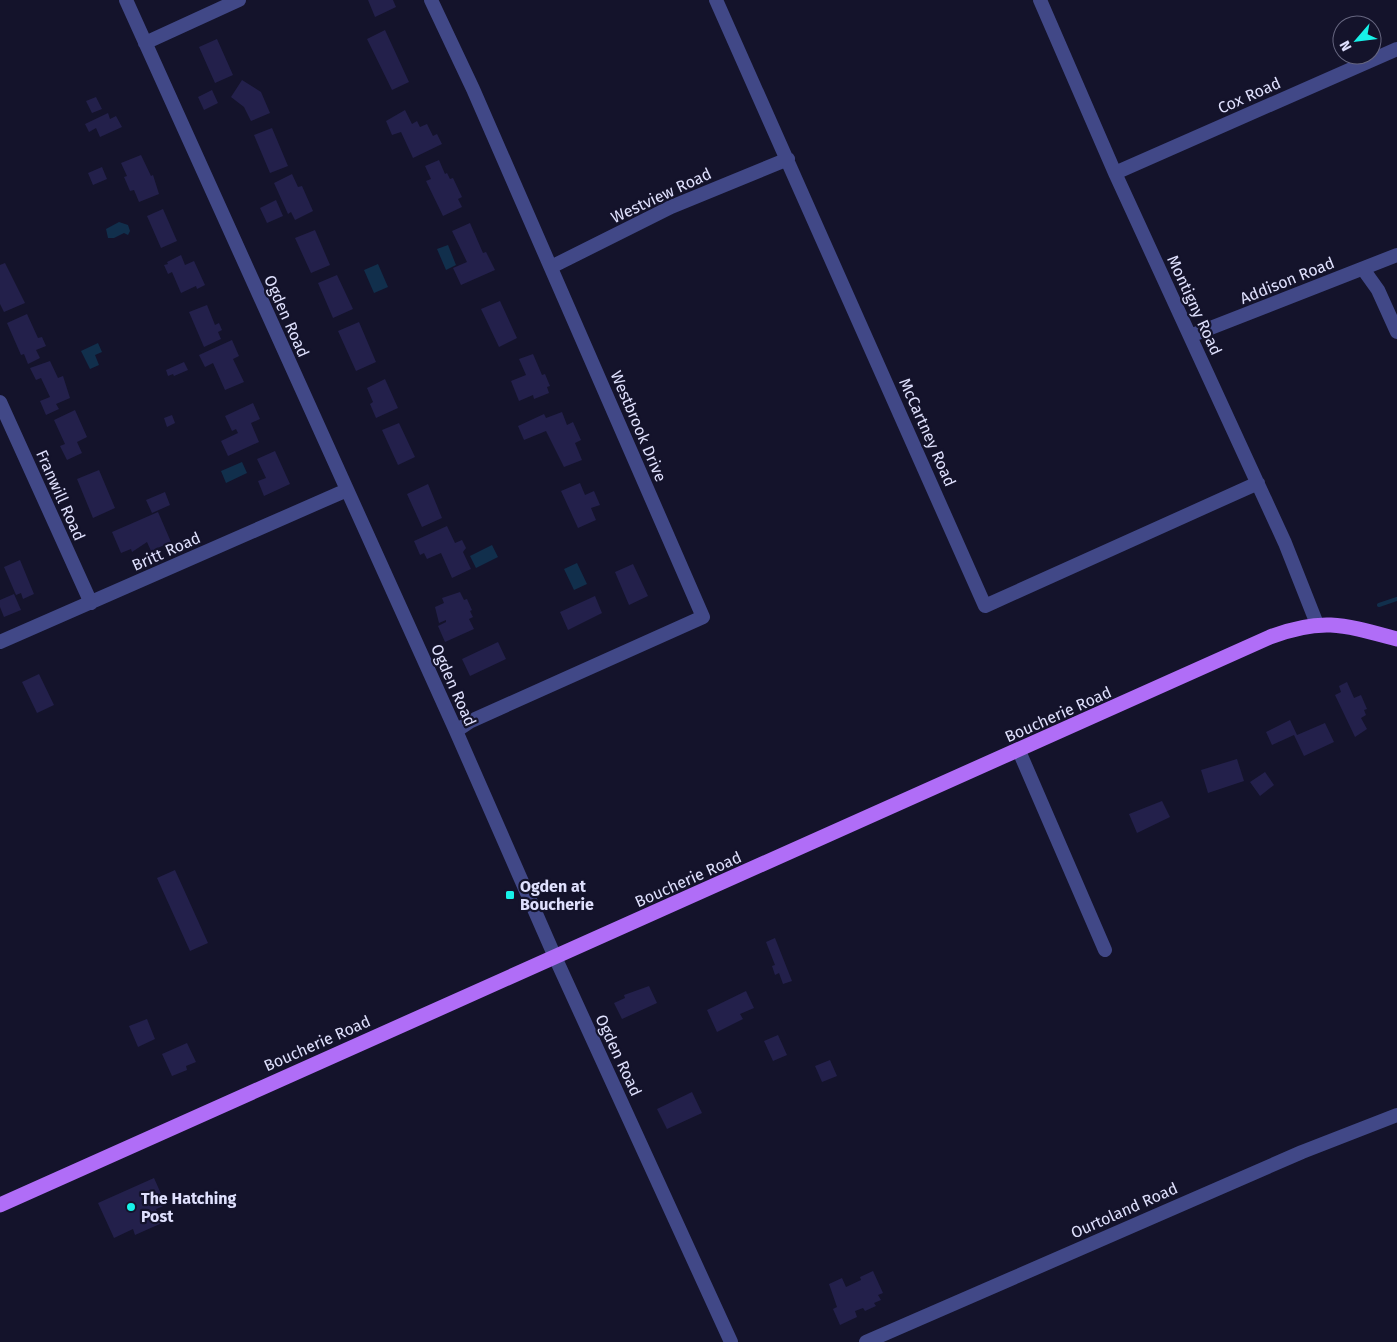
<svg xmlns="http://www.w3.org/2000/svg" width="1397" height="1342" font-family="'Fira Sans',sans-serif">
	<rect width="100%" height="100%" fill="#14132b"/>
	<path fill="#112f4c" d="M 119,222 L 128,225 L 130,231 L 128,235 L 124,233 L 114,238 L 108,238 L 106,229 Z
		M 448,245 L 456,265 L 446,270 L 437,249 Z
		M 378,264 L 388,287 L 374,293 L 364,270 Z
		M 98,343 L 102,352 L 95,355 L 99,365 L 90,369 L 81,351 Z
		M 242,462 L 247,473 L 226,483 L 221,471 Z
		M 492,545 L 498,557 L 476,568 L 470,556 Z
		M 577,563 L 587,584 L 574,590 L 564,569 Z"/>
	<g fill="none" stroke-linecap="round" stroke-linejoin="round">
		<path stroke="#112f4c" stroke-width="4" d="M 1379,605 L 1397,599"/>
	</g>
	<path fill="#23204b" d="M 368,0 L 393,0 L 396,7 L 375,17 Z
		M 385,30 L 409,82 L 392,90 L 367,39 Z
		M 217,39 L 233,75 L 215,83 L 199,47 Z
		M 242,80 L 261,92 L 270,113 L 251,121 L 244,107 L 231,97 Z
		M 212,90 L 218,103 L 204,110 L 198,97 Z
		M 96,97 L 102,109 L 92,113 L 86,101 Z
		M 405,110 L 412,124 L 417,121 L 420,127 L 427,124 L 433,136 L 437,134 L 442,144 L 413,158 L 401,132 L 392,135 L 386,121 Z
		M 108,113 L 110,119 L 116,116 L 122,127 L 100,137 L 96,128 L 89,132 L 85,124 Z
		M 272,128 L 288,166 L 270,173 L 254,135 Z
		M 141,155 L 151,176 L 153,175 L 159,194 L 139,202 L 134,190 L 130,191 L 124,177 L 127,176 L 121,163 Z
		M 439,160 L 445,174 L 447,173 L 450,179 L 453,178 L 462,197 L 458,199 L 462,207 L 443,216 L 426,181 L 431,179 L 425,166 Z
		M 102,167 L 107,179 L 93,185 L 88,173 Z
		M 292,174 L 298,187 L 302,186 L 313,211 L 295,220 L 291,212 L 288,214 L 274,183 Z
		M 276,200 L 283,216 L 267,223 L 260,208 Z
		M 163,209 L 177,241 L 161,248 L 147,216 Z
		M 470,223 L 483,253 L 486,252 L 495,270 L 461,285 L 453,268 L 467,262 L 452,231 Z
		M 315,230 L 330,265 L 311,273 L 295,238 Z
		M 181,255 L 185,265 L 194,261 L 205,285 L 197,289 L 196,286 L 181,293 L 172,272 L 168,274 L 164,265 L 168,264 L 167,262 Z
		M 5,263 L 25,303 L 4,312 L 0,304 L 0,265 Z
		M 337,275 L 353,309 L 333,318 L 318,283 Z
		M 500,301 L 517,338 L 499,347 L 481,309 Z
		M 207,305 L 215,325 L 219,323 L 222,330 L 218,332 L 221,339 L 204,347 L 189,312 Z
		M 27,314 L 38,338 L 42,337 L 46,346 L 36,350 L 40,358 L 28,364 L 24,354 L 21,355 L 7,323 Z
		M 359,322 L 376,362 L 356,371 L 338,331 Z
		M 232,340 L 239,356 L 233,359 L 244,382 L 225,390 L 213,363 L 205,367 L 199,355 Z
		M 533,354 L 542,375 L 545,374 L 550,386 L 547,387 L 549,393 L 534,399 L 533,395 L 519,401 L 511,381 L 526,375 L 519,359 Z
		M 50,361 L 58,378 L 63,376 L 70,398 L 56,404 L 59,409 L 46,415 L 40,401 L 50,397 L 41,378 L 36,380 L 30,368 Z
		M 184,362 L 188,370 L 174,376 L 173,374 L 168,376 L 166,370 Z
		M 385,379 L 398,408 L 376,418 L 370,404 L 373,402 L 367,388 Z
		M 253,403 L 260,419 L 251,423 L 259,442 L 228,456 L 221,441 L 238,433 L 236,429 L 232,431 L 225,416 Z
		M 75,410 L 87,437 L 77,442 L 82,453 L 67,460 L 60,446 L 65,444 L 54,420 Z
		M 562,412 L 567,425 L 573,422 L 581,440 L 575,443 L 582,460 L 564,467 L 546,431 L 524,440 L 518,426 L 544,414 L 546,418 Z
		M 172,415 L 175,423 L 167,427 L 164,418 Z
		M 399,423 L 415,457 L 398,465 L 382,430 Z
		M 275,451 L 290,484 L 264,496 L 258,481 L 266,478 L 257,459 Z
		M 99,470 L 115,508 L 93,518 L 77,479 Z
		M 580,483 L 585,495 L 594,491 L 600,505 L 591,508 L 596,520 L 578,528 L 561,491 Z
		M 428,484 L 442,518 L 422,527 L 407,494 Z
		M 165,492 L 170,505 L 152,513 L 146,500 Z
		M 158,512 L 171,542 L 151,551 L 147,542 L 132,552 L 131,549 L 121,553 L 112,532 Z
		M 447,526 L 455,543 L 462,540 L 466,548 L 463,552 L 471,569 L 452,578 L 441,553 L 427,559 L 424,553 L 420,555 L 414,541 Z
		M 20,560 L 34,594 L 23,599 L 21,593 L 16,595 L 4,567 Z
		M 633,564 L 648,596 L 629,605 L 615,572 Z
		M 460,592 L 464,600 L 467,599 L 472,610 L 470,611 L 473,617 L 469,619 L 474,629 L 445,642 L 438,626 L 446,622 L 446,620 L 439,623 L 435,607 L 444,603 L 442,598 Z
		M 14,594 L 21,610 L 4,617 L 0,607 L 0,600 Z
		M 595,596 L 602,613 L 568,630 L 560,612 Z
		M 498,642 L 506,659 L 470,676 L 462,659 Z
		M 39,674 L 54,705 L 37,713 L 22,682 Z
		M 1347,682 L 1354,698 L 1361,695 L 1367,709 L 1364,710 L 1366,715 L 1361,718 L 1367,729 L 1355,737 L 1335,695 L 1341,692 L 1339,686 Z
		M 1290,720 L 1297,735 L 1325,723 L 1334,742 L 1304,756 L 1294,735 L 1272,745 L 1266,732 Z
		M 1237,759 L 1244,781 L 1208,793 L 1201,770 Z
		M 1265,772 L 1274,785 L 1260,796 L 1250,782 Z
		M 1162,801 L 1170,817 L 1137,833 L 1129,814 Z
		M 175,870 L 208,943 L 190,951 L 157,878 Z
		M 775,938 L 792,981 L 783,984 L 779,973 L 775,975 L 772,966 L 775,965 L 766,942 Z
		M 649,986 L 657,1003 L 622,1019 L 614,1003 L 625,998 L 624,995 Z
		M 746,991 L 754,1008 L 740,1014 L 743,1019 L 717,1032 L 707,1010 Z
		M 147,1019 L 155,1039 L 138,1047 L 129,1026 Z
		M 778,1035 L 787,1055 L 773,1061 L 764,1041 Z
		M 187,1043 L 196,1062 L 186,1066 L 187,1070 L 172,1076 L 162,1054 Z
		M 830,1060 L 837,1076 L 822,1082 L 815,1066 Z
		M 692,1092 L 702,1113 L 667,1129 L 657,1109 Z
		M 154,1178 L 166,1205 L 156,1209 L 162,1223 L 135,1235 L 133,1229 L 114,1238 L 98,1203 Z
		M 873,1271 L 883,1293 L 878,1295 L 881,1300 L 874,1303 L 876,1306 L 865,1311 L 863,1308 L 855,1311 L 857,1317 L 840,1325 L 833,1309 L 837,1307 L 829,1284 L 842,1278 L 846,1287 L 861,1280 L 860,1277 Z"/>
	<g fill="none" stroke-linecap="round" stroke-linejoin="round">
		<path stroke="#414887" stroke-width="14" d="M 126,0 L 456,731 L 555,957 L 731,1342
			M 431,0 L 473,89 L 703,617 L 471,721 L 456,731
			M 716,0 L 985,606 L 1258,483
			M 1040,0 L 1115,173 L 1285,543 L 1317,624
			M 145,43 L 239,0
			M 1115,173 L 1397,49
			M 551,267 L 671,207 L 788,159
			M 1363,269 L 1378,290 L 1397,332
			M 1190,336 L 1397,255
			M 0,402 L 91,603
			M 0,642 L 347,490
			M 1019,751 L 1105,950
			M 866,1342 L 1302,1152 L 1397,1115"/>
		<path stroke="#b06df7" stroke-width="15" d="M 0,1205 L 1270,637 C 1323,617 1345,625 1397,639"/>
	</g>
	<g fill="#17f2e9" stroke="#14132b" stroke-width="2">
		<rect x="505" y="890" width="10" height="10" rx="2.5"/>
		<circle cx="131" cy="1207" r="5"/>
	</g>
	<g text-anchor="middle" stroke-width="4.5" stroke-linejoin="round" paint-order="stroke">
		<g font-size="16" fill="#dfe0fd" stroke="#14132b">
			<text transform="translate(1249 95) rotate(-24)" y="6">Cox Road</text>
			<text transform="translate(661 195) rotate(-25)" y="6">Westview Road</text>
			<text transform="translate(1287 280) rotate(-22)" y="6">Addison Road</text>
			<text transform="translate(1195 305) rotate(65)" y="6">Montigny Road</text>
			<text transform="translate(287 316) rotate(66)" y="6">Ogden Road</text>
			<text transform="translate(639 426) rotate(67)" y="6">Westbrook Drive</text>
			<text transform="translate(928 432) rotate(66)" y="6">McCartney Road</text>
			<text transform="translate(61 495) rotate(66)" y="6">Franwill Road</text>
			<text transform="translate(166 551) rotate(-24)" y="6">Britt Road</text>
			<text transform="translate(454 685) rotate(66)" y="6">Ogden Road</text>
			<text transform="translate(1058 714) rotate(-24)" y="6">Boucherie Road</text>
			<text transform="translate(688 879) rotate(-24)" y="6">Boucherie Road</text>
			<text transform="translate(317 1043) rotate(-24)" y="6">Boucherie Road</text>
			<text transform="translate(619 1055) rotate(65)" y="6">Ogden Road</text>
			<text transform="translate(1124 1210) rotate(-24)" y="6">Ourtoland Road</text>
		</g>
		<g font-size="16" font-weight="bold" fill="#dfe0fd" stroke="#14132b" text-anchor="start">
			<text x="520" y="892">Ogden at<tspan x="520" dy="18">Boucherie</tspan></text>
			<text x="141" y="1204">The Hatching<tspan x="141" dy="18">Post</tspan></text>
		</g>
	</g>
	<g transform="translate(1357 40) rotate(242)"><circle r="24" fill="#14132b" stroke="#65657f"/>
	<path d="M0-4L9 19L0 12L-9 19Z" fill="#17f2e9"/>
	<text y="-8" font-size="14" font-weight="bold" text-anchor="middle" fill="#dfe0fd">N</text>
	</g>
</svg>
